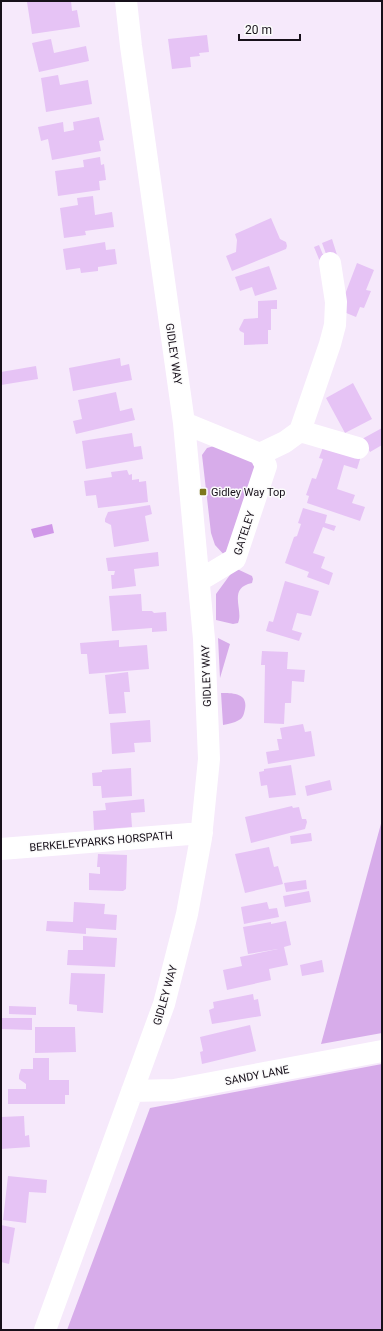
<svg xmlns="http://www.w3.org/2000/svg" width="383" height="1331" font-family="Roboto,sans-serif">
	<rect width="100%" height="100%" fill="#f6e9fb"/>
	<path fill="#d7acea" d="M 214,446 L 248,456 L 259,470 L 227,558 L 215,545 L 211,533 L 202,455 L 207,448 Z
		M 235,568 L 252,576 L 253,579 L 252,583 C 227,588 244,610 238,623 L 233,624 L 216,620 L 216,594 Z
		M 218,638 L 230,644 L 220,678 Z
		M 221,693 C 233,693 248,693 245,709 C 244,714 243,718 239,720 C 234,723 228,724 223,725 Z
		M 382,820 L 382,1033 L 321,1044 Z
		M 382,1064 L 382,1330 L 67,1330 L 150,1108 Z"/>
	<path fill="#d097e8" d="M 52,524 L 54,533 L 34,538 L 31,529 Z"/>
	<path fill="#e6c3f5" d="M 37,1 L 71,1 L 72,11 L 77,10 L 80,27 L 32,34 L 27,2 Z
		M 207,35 L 209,52 L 199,53 L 200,56 L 190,57 L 191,67 L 172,69 L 168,39 Z
		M 51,39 L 54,53 L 86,46 L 89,61 L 39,72 L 32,43 Z
		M 58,75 L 60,85 L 88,80 L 92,104 L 46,112 L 41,78 Z
		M 99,117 L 104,140 L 99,141 L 101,151 L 52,160 L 48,139 L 41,141 L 38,127 L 63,122 L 64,132 L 74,130 L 73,122 Z
		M 100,157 L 101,165 L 104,164 L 106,180 L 99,181 L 100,190 L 58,196 L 55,171 L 84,167 L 83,160 Z
		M 93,196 L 95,215 L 112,212 L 114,227 L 85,231 L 86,235 L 64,238 L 60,208 L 78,205 L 77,198 Z
		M 271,218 L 280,239 L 286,242 L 287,246 L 286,249 L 232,271 L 226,256 L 236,252 L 237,240 L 235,234 Z
		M 332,239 L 338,258 L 329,262 L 322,243 Z
		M 105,242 L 106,250 L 115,249 L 117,264 L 98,267 L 98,271 L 81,273 L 80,268 L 66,270 L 63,249 Z
		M 319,245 L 326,262 L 321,264 L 314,247 Z
		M 357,263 L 374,270 L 366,290 L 371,291 L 364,308 L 360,307 L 356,317 L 339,310 Z
		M 269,266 L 277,289 L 255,296 L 252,287 L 240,291 L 235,277 Z
		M 277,300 L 277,309 L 271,309 L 271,330 L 268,330 L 268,344 L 244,345 L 244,333 L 240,331 L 239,329 L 244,319 L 258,318 L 258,301 Z
		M 120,358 L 121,366 L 129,364 L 132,380 L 73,391 L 69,368 Z
		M 36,366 L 38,379 L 1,385 L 1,372 Z
		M 353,383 L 372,419 L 345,433 L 326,398 Z
		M 116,392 L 120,411 L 132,408 L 135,420 L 76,434 L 73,421 L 82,419 L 78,400 Z
		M 382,428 L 382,445 L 370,452 L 362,439 Z
		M 132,433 L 134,447 L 141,446 L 143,459 L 86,469 L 82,441 Z
		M 325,442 L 361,456 L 357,469 L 344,465 L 337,489 L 355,495 L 352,503 L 365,507 L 360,521 L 307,503 L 309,496 L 306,495 L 312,478 L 316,479 L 323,459 L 319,458 Z
		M 127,470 L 129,475 L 132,474 L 132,480 L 139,479 L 139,482 L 146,481 L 148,502 L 98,508 L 96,495 L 86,496 L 84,481 L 112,477 L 111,472 Z
		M 150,505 L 152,514 L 145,516 L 149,541 L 114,547 L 111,525 L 105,522 L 105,519 L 108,512 Z
		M 303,508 L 327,515 L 325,523 L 336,526 L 334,531 L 323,527 L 313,553 L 325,557 L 321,568 L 333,573 L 329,585 L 307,577 L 309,572 L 285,563 L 294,537 L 297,536 L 301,524 L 298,523 Z
		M 158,552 L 159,566 L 134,569 L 136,586 L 112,589 L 111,575 L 114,575 L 115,571 L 108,571 L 106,558 Z
		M 285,581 L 319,591 L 311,616 L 297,613 L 292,630 L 302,633 L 299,641 L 266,631 L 269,621 L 273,622 Z
		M 141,594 L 142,611 L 152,611 L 154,613 L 166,612 L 167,631 L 152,632 L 152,628 L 112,631 L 109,596 Z
		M 119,640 L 119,647 L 147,645 L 149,669 L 89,674 L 87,654 L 81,654 L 80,643 Z
		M 262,651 L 288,652 L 287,669 L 305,670 L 304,682 L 292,681 L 291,703 L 285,703 L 284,724 L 264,723 L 265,665 L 261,665 Z
		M 128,672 L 130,692 L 124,692 L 126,713 L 109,714 L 105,675 Z
		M 150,720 L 151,742 L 134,743 L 135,752 L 112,754 L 110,723 Z
		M 303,724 L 305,732 L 311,731 L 315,756 L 268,764 L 266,752 L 279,750 L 277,739 L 282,739 L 280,728 Z
		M 291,765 L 296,795 L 269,798 L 267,785 L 261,786 L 259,772 L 264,771 L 264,769 Z
		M 131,768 L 132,796 L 102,798 L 101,786 L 93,786 L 92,773 L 102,772 L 102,770 Z
		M 330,780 L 332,790 L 307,796 L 305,786 Z
		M 144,799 L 145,812 L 131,813 L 132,827 L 94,830 L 93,811 L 106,810 L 105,803 Z
		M 292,806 L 293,808 L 299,807 L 302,819 L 306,819 L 307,822 L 305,829 L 251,843 L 245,817 Z
		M 311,833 L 312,841 L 291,844 L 290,836 Z
		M 269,847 L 274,867 L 278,866 L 283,884 L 245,893 L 235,854 Z
		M 98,854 L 127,855 L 126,889 L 123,891 L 89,890 L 89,873 L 100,874 L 100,867 L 97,867 Z
		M 306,880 L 307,889 L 286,892 L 284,883 Z
		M 309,891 L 311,902 L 285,907 L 283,896 Z
		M 74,902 L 105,904 L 104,914 L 117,915 L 116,930 L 86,928 L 86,934 L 46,931 L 47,921 L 73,922 Z
		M 267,902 L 269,909 L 277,908 L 279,917 L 244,924 L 241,907 Z
		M 286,921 L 291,945 L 284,947 L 288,965 L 269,969 L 271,980 L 227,990 L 223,970 L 242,966 L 240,957 L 278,949 L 248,954 L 243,927 L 271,922 L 271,924 Z
		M 83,936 L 117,938 L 115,967 L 67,965 L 68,950 L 83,950 Z
		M 322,960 L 324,972 L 302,976 L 300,965 Z
		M 71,973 L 105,974 L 103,1013 L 77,1011 L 77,1005 L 69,1004 Z
		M 253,994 L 254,1000 L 258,999 L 261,1016 L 212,1024 L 209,1010 L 214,1008 L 213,1002 Z
		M 9,1006 L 36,1007 L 36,1015 L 9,1014 Z
		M 1,1018 L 32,1018 L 32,1030 L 1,1029 Z
		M 250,1025 L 256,1051 L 202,1064 L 200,1052 L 203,1051 L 200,1037 Z
		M 35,1027 L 75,1027 L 76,1052 L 35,1053 Z
		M 33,1058 L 49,1058 L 49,1080 L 69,1080 L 69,1095 L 65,1095 L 65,1104 L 8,1104 L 8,1089 L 26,1089 L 26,1084 L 19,1079 L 19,1075 L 21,1069 L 33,1069 Z
		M 24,1116 L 25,1136 L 29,1135 L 30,1147 L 1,1149 L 1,1117 Z
		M 8,1176 L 47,1180 L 46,1193 L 29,1192 L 26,1223 L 3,1220 Z
		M 1,1225 L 15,1228 L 9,1264 L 1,1262 Z"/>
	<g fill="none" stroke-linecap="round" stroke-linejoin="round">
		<path stroke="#fff" stroke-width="22" d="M 184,423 L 260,454 L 266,466 L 235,559 L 200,580
			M 300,431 L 358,448
			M 260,454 L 285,442 L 300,431 L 330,344 L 335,325 L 336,302 L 330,263
			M 1,849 L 202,833
			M 132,1091 L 174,1090 L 382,1051
			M 45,1330 L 164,1004 L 187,914 L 201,838 L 209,759 L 204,639 L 184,423 L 131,46 L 126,1"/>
	</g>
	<rect fill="#7d771c" stroke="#fbfbfb" stroke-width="1.5" x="199" y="488" width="8" height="8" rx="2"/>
	<g text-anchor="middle" stroke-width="3" stroke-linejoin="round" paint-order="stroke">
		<g font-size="11" fill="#17101a" stroke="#fbfbfb">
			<text transform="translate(174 354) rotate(82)" y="4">GIDLEY WAY</text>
			<text transform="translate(244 533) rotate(-72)" y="4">GATELEY</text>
			<text transform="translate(206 676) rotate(-92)" y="4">GIDLEY WAY</text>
			<text transform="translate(101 841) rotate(-5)" y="4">BERKELEYPARKS HORSPATH</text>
			<text transform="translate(165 995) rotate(-74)" y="4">GIDLEY WAY</text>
			<text transform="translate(257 1075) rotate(-11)" y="4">SANDY LANE</text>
		</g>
		<g font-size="11" fill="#17101a" stroke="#fbfbfb" text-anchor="start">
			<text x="211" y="496">Gidley Way Top</text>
		</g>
	</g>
	<rect width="383" height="1331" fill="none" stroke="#17101a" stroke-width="4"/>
	<path d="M239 34v6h61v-6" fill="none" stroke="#17101a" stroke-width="2"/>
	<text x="245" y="34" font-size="12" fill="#17101a" stroke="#fbfbfb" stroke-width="3" paint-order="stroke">20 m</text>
</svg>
